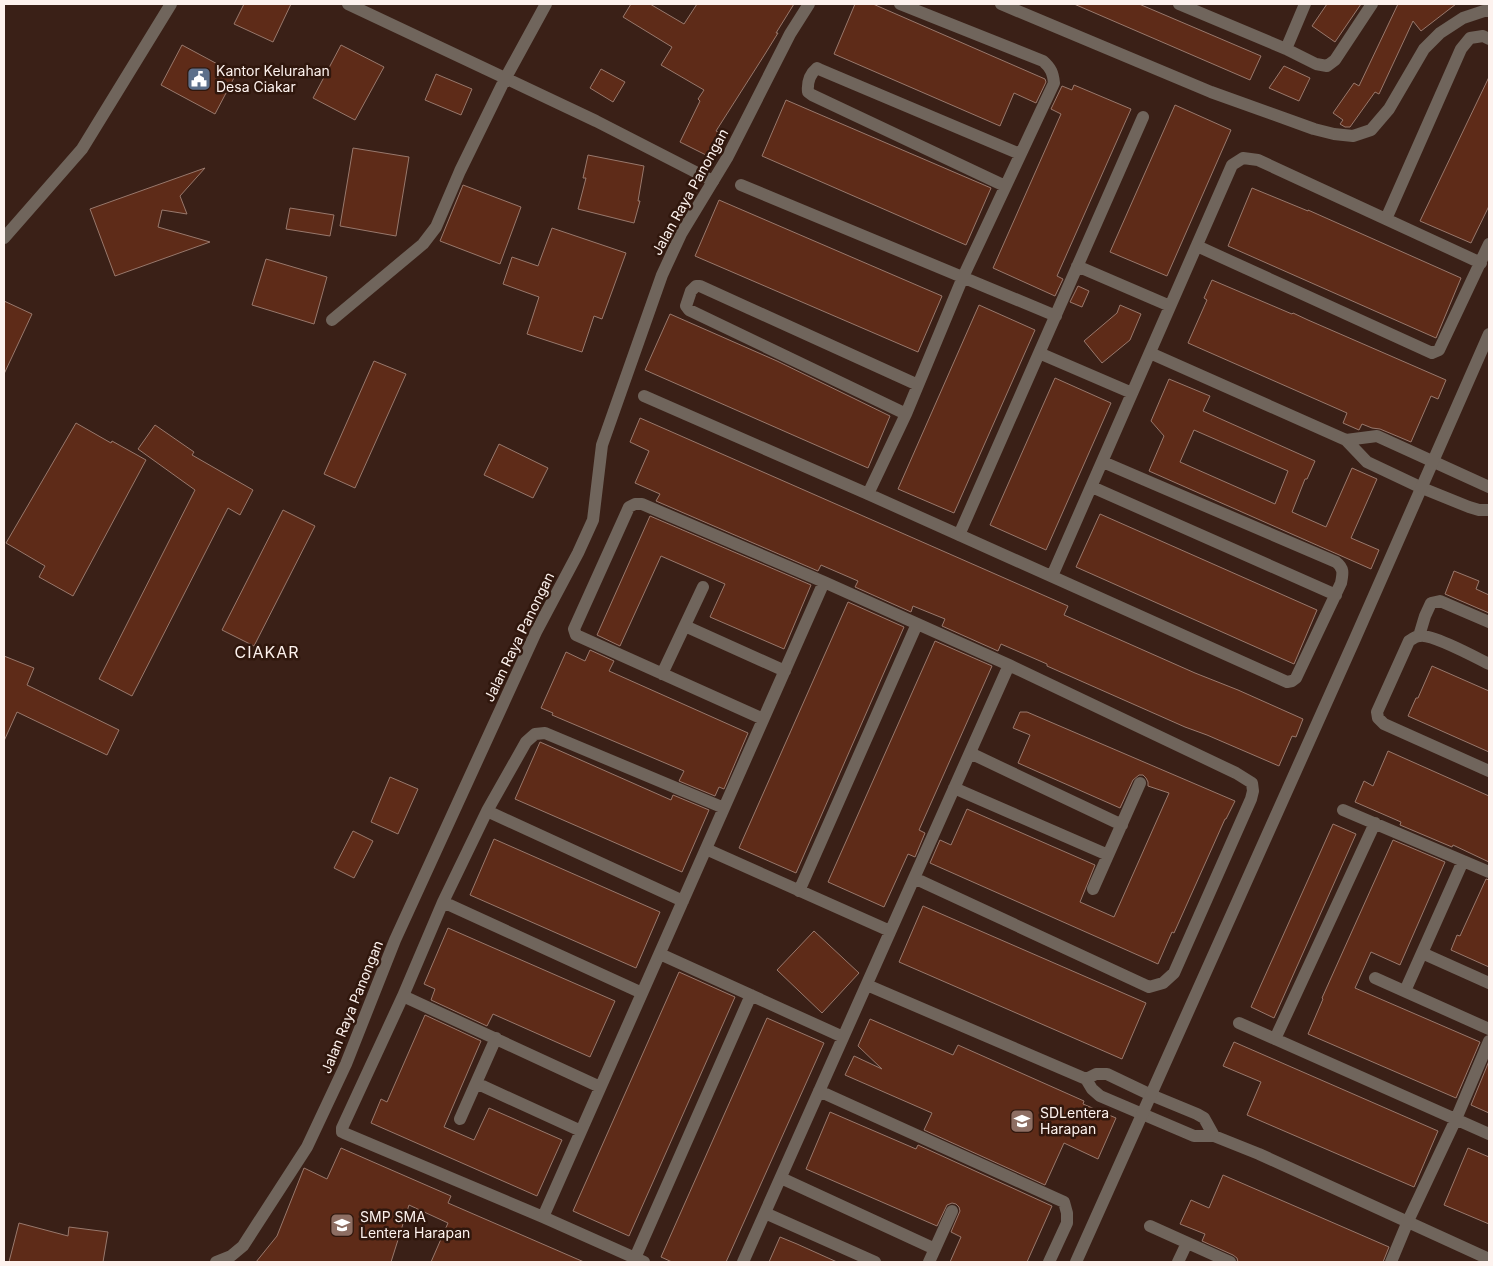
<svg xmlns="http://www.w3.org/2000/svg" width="1493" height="1266" font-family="Inter,sans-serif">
	<rect width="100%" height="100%" fill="#3a2017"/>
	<path fill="#5e2b18" stroke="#98786c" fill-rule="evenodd" d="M 244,4 L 291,4 L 273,42 L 234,24 Z
		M 631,4 L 650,4 L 684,24 L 697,4 L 794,4 L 776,33 L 778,33 L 765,54 L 716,131 L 723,135 L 712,158 L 680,142 L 700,101 L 698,99 L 704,90 L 661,65 L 672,47 L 623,17 Z
		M 855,4 L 873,4 L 1045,79 L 1046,82 L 1036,103 L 1014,93 L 1000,126 L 834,54 Z
		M 1074,4 L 1139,4 L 1261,56 L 1250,80 Z
		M 1327,4 L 1361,4 L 1335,42 L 1312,26 Z
		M 1398,4 L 1456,4 L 1421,31 L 1413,21 L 1379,94 L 1375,92 L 1350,127 L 1345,127 L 1340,124 L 1343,120 L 1333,113 L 1354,83 L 1359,86 Z
		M 182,45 L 236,74 L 215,114 L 161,85 Z
		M 341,45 L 384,67 L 355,120 L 313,98 Z
		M 1284,66 L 1310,78 L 1299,101 L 1269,88 Z
		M 601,69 L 625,82 L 613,102 L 590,88 Z
		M 436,74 L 472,89 L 461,115 L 425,100 Z
		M 1489,77 L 1489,206 L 1471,243 L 1420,221 Z
		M 1074,85 L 1131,109 L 1057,276 L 1063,279 L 1055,296 L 993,268 L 1061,114 L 1051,109 L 1062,86 L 1072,90 Z
		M 786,100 L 991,188 L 966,245 L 762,156 Z
		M 1175,105 L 1231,130 L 1167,276 L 1110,252 Z
		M 353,148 L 409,157 L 396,236 L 340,226 Z
		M 588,155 L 644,166 L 638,201 L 640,201 L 634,223 L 578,209 L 586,178 L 583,178 Z
		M 205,168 L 180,196 L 187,214 L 162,210 L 158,227 L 210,242 L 115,276 L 90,209 Z
		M 463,185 L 521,207 L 500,264 L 440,241 Z
		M 1252,188 L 1308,211 L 1308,210 L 1461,278 L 1436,338 L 1228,246 Z
		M 719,200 L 942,296 L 918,352 L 695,256 Z
		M 290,208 L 334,215 L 330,236 L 286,229 Z
		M 552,228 L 626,253 L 602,319 L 594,316 L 582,352 L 527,334 L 539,297 L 503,284 L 512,257 L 538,266 Z
		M 266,259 L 327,277 L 314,324 L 252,305 Z
		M 1212,280 L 1292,314 L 1293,313 L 1308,320 L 1446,380 L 1438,399 L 1431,396 L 1411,442 L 1380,429 L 1372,428 L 1362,424 L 1359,430 L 1343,423 L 1347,413 L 1188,343 L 1207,300 L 1204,298 Z
		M 1078,286 L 1089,291 L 1082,307 L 1070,302 Z
		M 4,301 L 32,314 L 4,374 Z
		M 979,305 L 1035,330 L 954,513 L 898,489 Z
		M 1120,305 L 1141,314 L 1130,340 L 1102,363 L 1084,341 L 1117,313 Z
		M 670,314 L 777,361 L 890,416 L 868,468 L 645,370 Z
		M 374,361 L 406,374 L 355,488 L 324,474 Z
		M 1055,378 L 1111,403 L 1046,550 L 990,525 Z
		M 1169,379 L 1210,396 L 1203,411 L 1315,461 L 1307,479 L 1305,479 L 1292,512 L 1326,527 L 1352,468 L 1377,479 L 1351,538 L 1379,550 L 1371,569 L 1149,471 L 1164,436 L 1151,421 ZM 1194,430 L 1288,471 L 1275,504 L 1180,462 Z
		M 640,418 L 1068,606 L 1064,615 L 1195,673 L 1238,690 L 1303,719 L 1296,737 L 1292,736 L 1279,766 L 1207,735 L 1185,727 L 1047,666 L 1047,664 L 1001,644 L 998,651 L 942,626 L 945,619 L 913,606 L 911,612 L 855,587 L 858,581 L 821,565 L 818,571 L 656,501 L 660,494 L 635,483 L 649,451 L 630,442 Z
		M 76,423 L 111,443 L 112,441 L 146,460 L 73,596 L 39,577 L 45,566 L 6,543 Z
		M 155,425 L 194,452 L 192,455 L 253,490 L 240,515 L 228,508 L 132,696 L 99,679 L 195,490 L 138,449 Z
		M 499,444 L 548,468 L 533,498 L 484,475 Z
		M 283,510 L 315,526 L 254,646 L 222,630 Z
		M 1100,514 L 1317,610 L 1294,664 L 1076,567 Z
		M 650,516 L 811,585 L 784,649 L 710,617 L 725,584 L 661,556 L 620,646 L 597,635 Z
		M 1454,571 L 1479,581 L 1476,589 L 1489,595 L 1489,613 L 1445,594 Z
		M 848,602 L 904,627 L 796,873 L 739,848 Z
		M 935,641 L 992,666 L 919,830 L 925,833 L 915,857 L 908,854 L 884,907 L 828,882 Z
		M 590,650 L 614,661 L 609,671 L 748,733 L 724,789 L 719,787 L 715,796 L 679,781 L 684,771 L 552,715 L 553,713 L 541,708 L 566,652 L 585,661 Z
		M 4,656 L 34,668 L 27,685 L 119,730 L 107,755 L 17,712 L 4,741 Z
		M 1432,666 L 1489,691 L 1489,752 L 1408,716 L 1416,698 L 1418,698 Z
		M 1020,712 L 1027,712 L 1235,801 L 1226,819 L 1225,819 L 1174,933 L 1172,932 L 1158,964 L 930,863 L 940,840 L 951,845 L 967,809 L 1095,865 L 1080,902 L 1114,917 L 1169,793 L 1148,786 L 1148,782 L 1146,778 L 1143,775 L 1139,775 L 1133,780 L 1120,808 L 1018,763 L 1030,735 L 1013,728 Z
		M 540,742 L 671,800 L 673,795 L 709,810 L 682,872 L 515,799 Z
		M 1388,751 L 1489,796 L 1489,862 L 1453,845 L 1452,847 L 1400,825 L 1401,822 L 1355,802 L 1364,781 L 1373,786 Z
		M 390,777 L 418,789 L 398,834 L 371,822 Z
		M 1333,824 L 1356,834 L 1274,1018 L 1251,1007 Z
		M 353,831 L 373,841 L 354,878 L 334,868 Z
		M 494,839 L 660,912 L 636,968 L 470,895 Z
		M 1393,840 L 1445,862 L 1400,965 L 1371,952 L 1355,988 L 1480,1042 L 1456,1098 L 1308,1034 L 1323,999 L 1322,998 Z
		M 1486,879 L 1489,880 L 1489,967 L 1451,950 L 1457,935 L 1460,936 Z
		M 923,906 L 1146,1003 L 1122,1059 L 899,962 Z
		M 448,928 L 615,1001 L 590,1057 L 493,1014 L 487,1026 L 431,1000 L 435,989 L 424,984 Z
		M 814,931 L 859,973 L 822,1013 L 777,970 Z
		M 679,972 L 735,997 L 629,1236 L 573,1211 Z
		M 425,1015 L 481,1041 L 444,1127 L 474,1140 L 489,1108 L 562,1140 L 537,1196 L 371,1123 L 381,1099 L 387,1102 Z
		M 767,1018 L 824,1043 L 726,1262 L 672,1262 L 661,1257 Z
		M 870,1019 L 953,1055 L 958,1045 L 1084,1101 L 1083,1104 L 1116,1118 L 1098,1159 L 1064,1143 L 1045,1185 L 924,1130 L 932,1113 L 845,1075 L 854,1056 L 882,1069 L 858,1046 Z
		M 1234,1042 L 1438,1131 L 1414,1187 L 1247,1115 L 1261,1082 L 1223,1066 Z
		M 1489,1061 L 1489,1113 L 1471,1105 Z
		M 830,1112 L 916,1149 L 918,1145 L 1052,1206 L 1027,1262 L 950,1262 L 961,1237 L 951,1232 L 960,1211 L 959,1207 L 956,1204 L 952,1203 L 947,1205 L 937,1226 L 806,1169 Z
		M 341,1148 L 451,1196 L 448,1203 L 584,1262 L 431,1262 L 448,1223 L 409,1205 L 391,1262 L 256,1262 L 277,1236 L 304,1168 L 327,1179 Z
		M 1468,1148 L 1489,1157 L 1489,1224 L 1444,1205 Z
		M 1223,1175 L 1389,1247 L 1383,1262 L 1238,1262 L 1237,1258 L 1233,1255 L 1202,1241 L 1205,1234 L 1180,1224 L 1191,1200 L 1209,1208 Z
		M 19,1223 L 68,1236 L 69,1227 L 108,1232 L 103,1262 L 9,1262 Z
		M 780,1237 L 797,1244 L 837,1262 L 769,1262 Z"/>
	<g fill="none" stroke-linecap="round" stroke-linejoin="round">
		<path stroke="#70655c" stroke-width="12" d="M 348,4 L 596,121 L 713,181
			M 1001,4 L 1211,92 L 1314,129 L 1334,134 L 1353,136 L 1371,130 L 1389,109 L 1424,49 L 1440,33 L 1463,18 L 1484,11 L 1489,11
			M 1179,4 L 1286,49 L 1316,64 L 1327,66 L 1335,60 L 1372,4
			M 1286,49 L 1305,4
			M 741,185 L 1056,316
			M 1005,186 L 812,95 L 808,92 C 807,82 810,74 817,68 L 821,70 L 1020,154
			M 1386,219 L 1461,49 L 1470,38 L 1483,36 L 1489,39
			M 4,238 L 82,149 L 171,4
			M 1197,246 L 1432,353 L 1439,350 L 1489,244
			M 1077,266 L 1170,306
			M 332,320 L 423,244 L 436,227 L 460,171 L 505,79 L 546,4
			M 1039,353 L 1132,393
			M 1150,353 L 1346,440 L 1367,462 L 1422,488 L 1469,507 L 1479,510 L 1489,510
			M 644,396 L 868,494 L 1287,682 L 1292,681 L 1296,678 L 1341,583 C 1343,573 1344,568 1336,562 L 1103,462
			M 906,414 L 689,310 L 686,306 L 691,291 L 696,286 L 700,286 L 918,385
			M 1346,440 L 1377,436 L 1489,487
			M 1092,487 L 1336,595
			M 868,494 L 906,414 L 963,277 L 1054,83 C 1053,73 1051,68 1043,61 L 900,4
			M 959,535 L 1143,117
			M 1052,576 L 1232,165 L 1243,158 L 1258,160 L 1481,263
			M 685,626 L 785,671
			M 1419,636 L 1425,616 L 1431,603 L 1440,601 L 1489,622
			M 1489,664 C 1475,657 1432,634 1420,636 C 1416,636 1412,639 1409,641 L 1377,712 L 1378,718 L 1384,724 L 1489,771
			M 662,674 L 703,587
			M 763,719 L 576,635 L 574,629 L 629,507 L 635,504 L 642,504 L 824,582 L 1009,665 L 1236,773 L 1252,783 L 1253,791 L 1251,799 L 1174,973 L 1163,983 L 1149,987 L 914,878
			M 970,753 L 1122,825
			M 954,788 L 1108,855
			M 1343,810 L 1489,872
			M 487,811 L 683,901
			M 706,849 L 890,931
			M 1093,889 L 1140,783
			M 799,891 L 917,624
			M 443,902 L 642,993
			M 1422,953 L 1489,983
			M 660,954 L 843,1037
			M 1375,978 L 1489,1029
			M 867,985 L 1086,1079 L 1092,1089 L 1100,1096 L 1194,1136 L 1214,1136 L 1259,1154 L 1489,1259
			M 1405,991 L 1463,861
			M 403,996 L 600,1087
			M 1239,1023 L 1489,1134
			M 1275,1039 L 1375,823
			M 1086,1079 L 1096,1074 L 1107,1074 L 1151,1095 L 1197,1114 L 1204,1118 L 1214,1136
			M 476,1083 L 581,1131
			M 819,1091 L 1064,1202 L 1067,1213 L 1067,1223 L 1049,1262
			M 460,1119 L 496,1038
			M 781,1178 L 935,1249
			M 765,1213 L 875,1262
			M 543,1217 L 824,582
			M 1150,1226 L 1230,1262
			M 635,1258 L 751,995
			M 644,1262 L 543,1217 L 344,1133 L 342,1132 L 342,1128 L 403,996 L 443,902 L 487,811 L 526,742 L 535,734 L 545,733 L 724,808
			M 743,1262 L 1009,665
			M 929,1262 L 952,1211
			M 1178,1262 L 1187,1243
			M 1391,1262 L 1408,1221 L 1456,1119 L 1489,1041"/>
		<path stroke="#70655c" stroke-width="12" d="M 216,1262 L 231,1256 L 243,1246 L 307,1147 L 346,1064 L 395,940 L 536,632 L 578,553 L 593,520 L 602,445 L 662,275 L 681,234 L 727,158 L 790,34 L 809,4
			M 1076,1262 L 1354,641 L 1489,334"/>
	</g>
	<defs>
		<g id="civic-square" transform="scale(1.25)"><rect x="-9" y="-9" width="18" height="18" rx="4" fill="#5c6f8a" stroke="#30170d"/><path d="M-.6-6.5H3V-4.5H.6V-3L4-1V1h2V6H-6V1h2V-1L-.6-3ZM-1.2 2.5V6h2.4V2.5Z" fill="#fff"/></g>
		<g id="school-square" transform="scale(1.25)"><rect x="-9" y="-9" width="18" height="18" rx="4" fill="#8d6e63" stroke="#30170d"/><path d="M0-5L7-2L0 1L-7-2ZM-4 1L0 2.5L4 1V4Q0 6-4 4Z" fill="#fff"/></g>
	</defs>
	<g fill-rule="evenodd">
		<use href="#civic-square" x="199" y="79"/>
		<use href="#school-square" x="1022" y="1121"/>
		<use href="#school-square" x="342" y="1225"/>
	</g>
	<g text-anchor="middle" stroke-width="5" stroke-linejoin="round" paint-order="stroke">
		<g font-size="14" fill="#fdf2ee" stroke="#30170d" text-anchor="start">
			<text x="216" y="76">Kantor Kelurahan<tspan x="216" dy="16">Desa Ciakar</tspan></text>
			<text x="1040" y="1118">SDLentera<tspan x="1040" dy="16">Harapan</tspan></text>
			<text x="360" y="1222">SMP SMA<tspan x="360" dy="16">Lentera Harapan</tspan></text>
		</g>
		<g font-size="14" fill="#fdf2ee" stroke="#30170d">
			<text transform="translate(690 192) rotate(-61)" y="5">Jalan Raya Panongan</text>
			<text transform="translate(519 637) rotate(-64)" y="5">Jalan Raya Panongan</text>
			<text transform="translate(352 1007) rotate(-68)" y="5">Jalan Raya Panongan</text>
		</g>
		<g font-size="16" letter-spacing="1" fill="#fdf2ee" stroke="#30170d">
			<text x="267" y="658">CIAKAR</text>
		</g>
	</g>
	<rect width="1493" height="1266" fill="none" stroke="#fdf2ee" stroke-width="10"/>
</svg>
